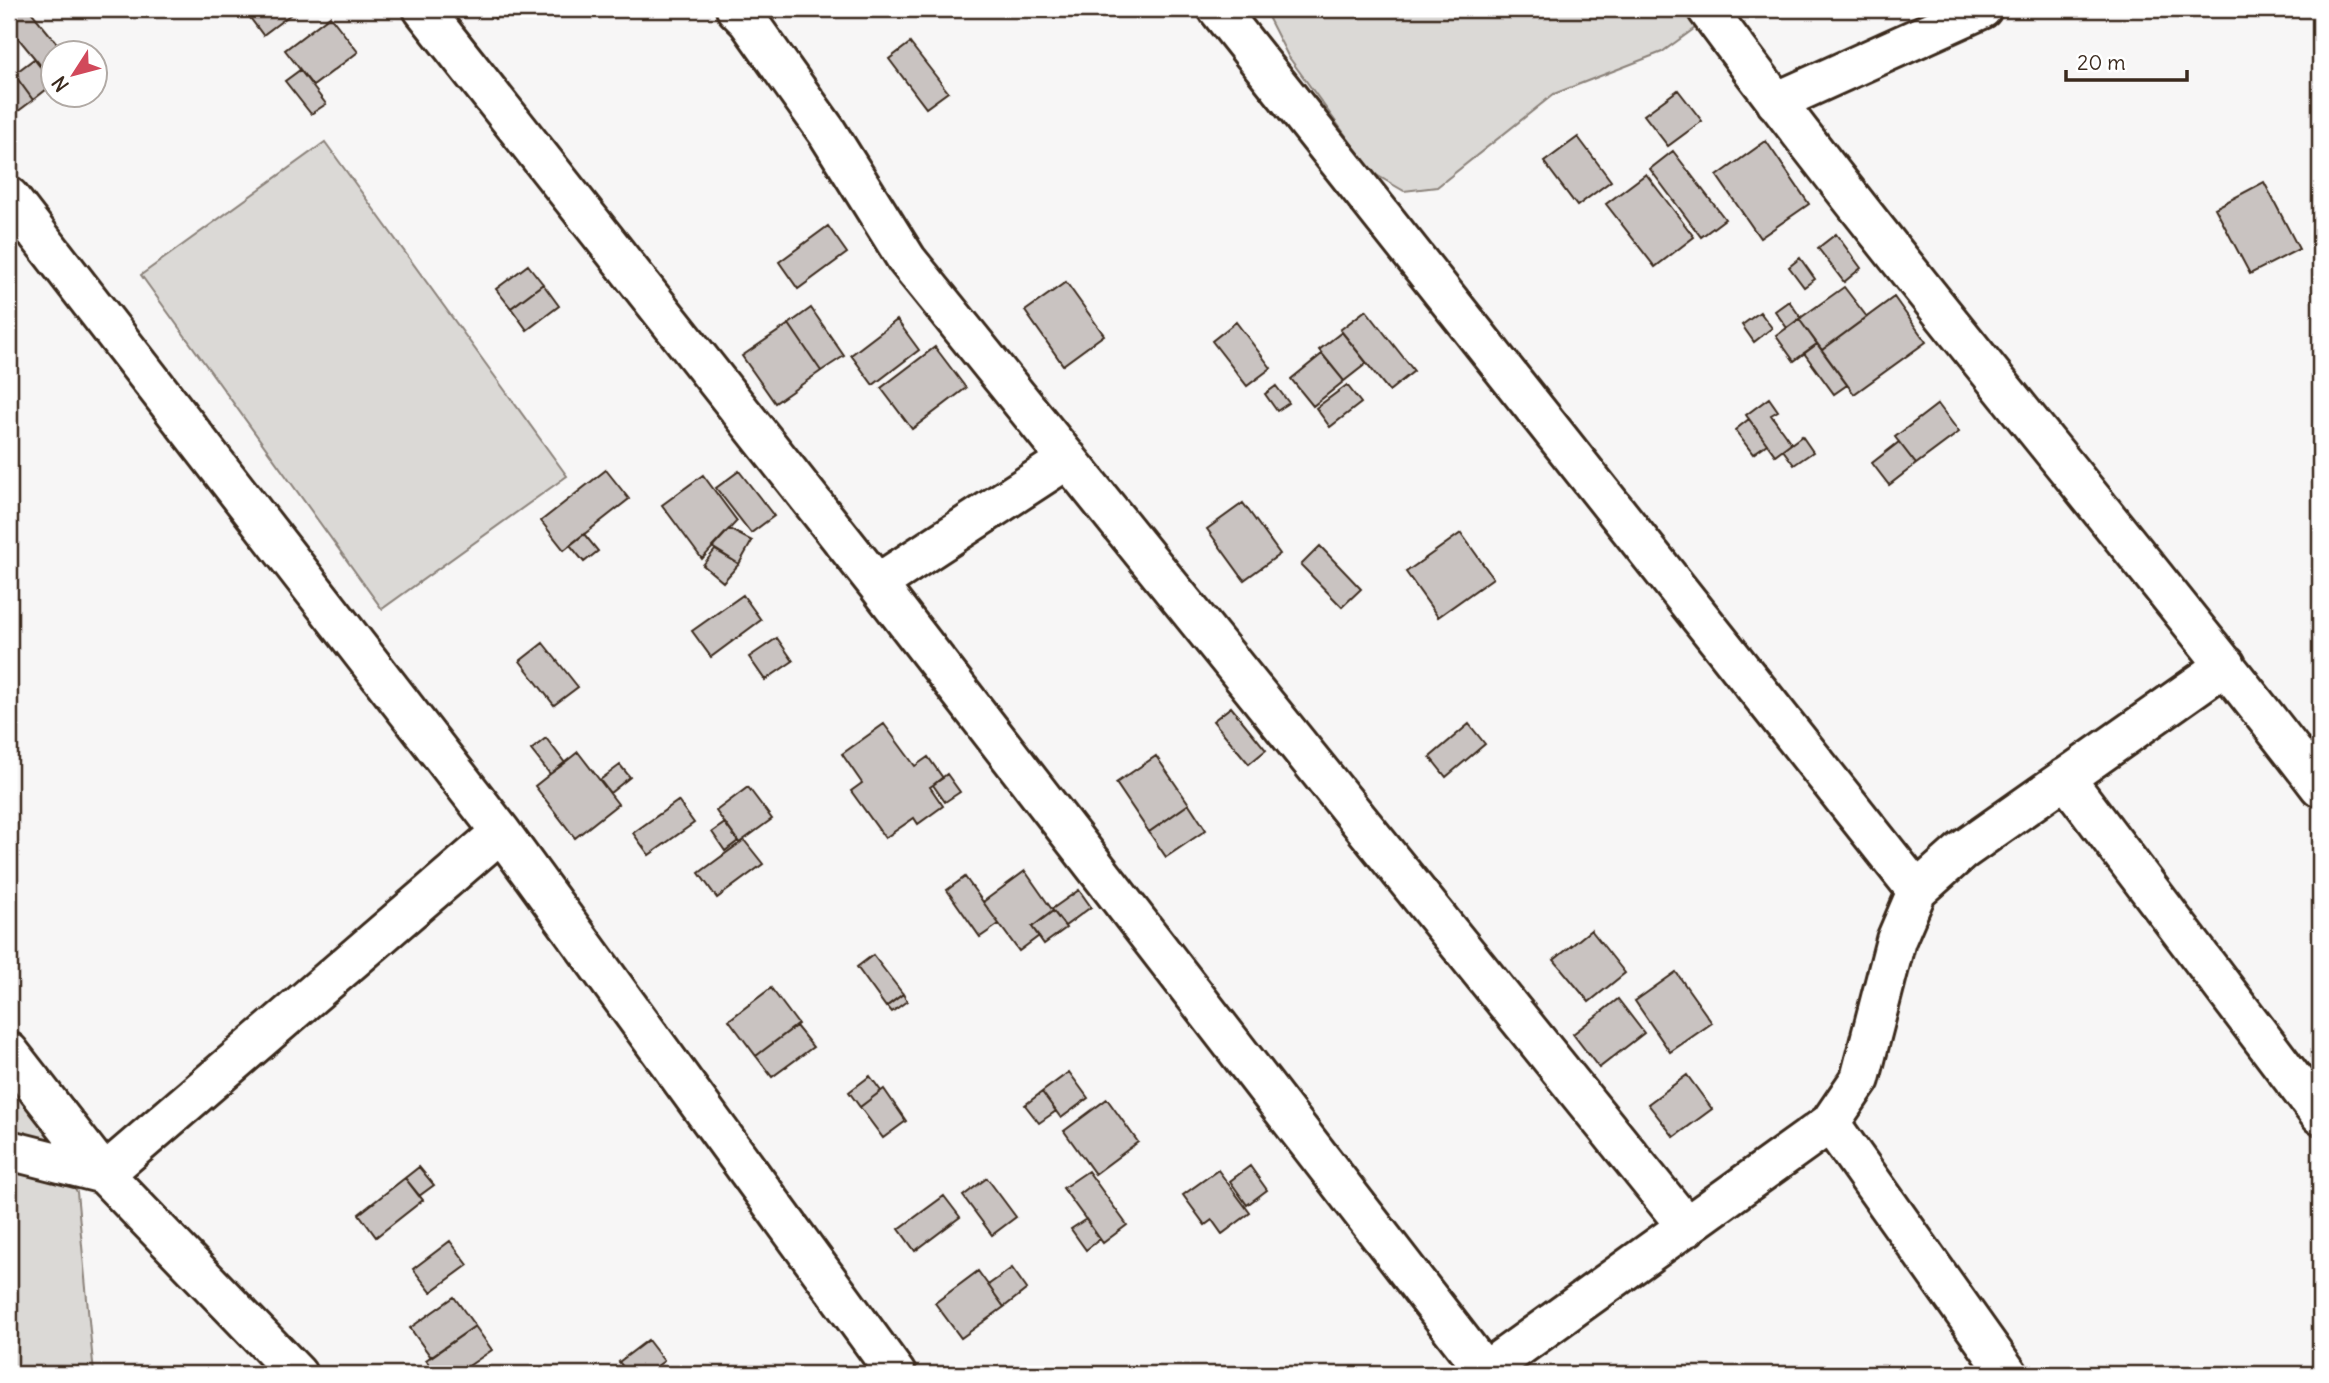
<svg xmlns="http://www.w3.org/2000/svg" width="2329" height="1383" font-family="Delius,sans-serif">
	<rect width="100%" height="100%" fill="#f7f6f6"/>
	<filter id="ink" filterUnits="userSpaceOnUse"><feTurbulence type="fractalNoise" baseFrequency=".0143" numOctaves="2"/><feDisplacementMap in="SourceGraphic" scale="14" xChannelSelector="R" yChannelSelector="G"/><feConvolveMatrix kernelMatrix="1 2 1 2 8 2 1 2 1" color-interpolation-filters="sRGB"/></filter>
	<g filter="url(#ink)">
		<path fill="#dbd9d6" stroke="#8b827a" stroke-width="2" d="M 1264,9 L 1713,9 L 1713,15 L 1662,52 L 1554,94 L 1437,187 L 1404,191 L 1373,173 L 1288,56 Z
			M 325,142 L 567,476 L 382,609 L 141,275 Z
			M 9,1088 L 37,1112 L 44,1123 L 77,1192 L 94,1374 L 9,1374 Z"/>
		<path fill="#c9c3c1" stroke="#3b2a1e" stroke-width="2" d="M 9,9 L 29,9 L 64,52 L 52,52 L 52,67 L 46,72 L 9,27 Z
			M 256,9 L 291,9 L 294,12 L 263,35 L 248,15 Z
			M 488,9 L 511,9 L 495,19 Z
			M 330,16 L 358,52 L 313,86 L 285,50 Z
			M 910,43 L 948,92 L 926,108 L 889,59 Z
			M 34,59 L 52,82 L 52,85 L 33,100 L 14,74 Z
			M 9,67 L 33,100 L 13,115 L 9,109 Z
			M 300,70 L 326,104 L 311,114 L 285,81 Z
			M 1678,90 L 1702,121 L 1668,146 L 1644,115 Z
			M 1578,137 L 1611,181 L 1577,206 L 1544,162 Z
			M 1766,141 L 1809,204 L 1760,238 L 1717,176 Z
			M 1673,151 L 1725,219 L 1701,237 L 1650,169 Z
			M 1646,174 L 1694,237 L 1655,267 L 1606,204 Z
			M 2264,182 L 2299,249 L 2250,274 L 2215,208 Z
			M 828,226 L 847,253 L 798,289 L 779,262 Z
			M 1836,234 L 1861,268 L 1844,282 L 1818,248 Z
			M 1800,258 L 1815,279 L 1804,287 L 1789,267 Z
			M 528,265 L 543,284 L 511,308 L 496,289 Z
			M 1066,282 L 1104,335 L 1063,365 L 1025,311 Z
			M 543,284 L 559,306 L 527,330 L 511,308 Z
			M 1844,287 L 1867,317 L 1822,350 L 1799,319 Z
			M 1894,297 L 1926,342 L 1854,394 L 1822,350 Z
			M 1789,301 L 1801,318 L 1787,328 L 1775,311 Z
			M 811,308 L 844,356 L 821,371 L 789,324 Z
			M 1366,310 L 1414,371 L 1389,391 L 1340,330 Z
			M 1760,312 L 1772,328 L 1754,342 L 1742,325 Z
			M 1799,319 L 1817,344 L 1794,361 L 1776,336 Z
			M 897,320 L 919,350 L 873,385 L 851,355 Z
			M 1236,322 L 1271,368 L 1247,386 L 1212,341 Z
			M 789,324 L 821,371 L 775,403 L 742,356 Z
			M 1342,332 L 1367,363 L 1344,381 L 1319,350 Z
			M 1817,344 L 1847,385 L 1834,394 L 1804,353 Z
			M 935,347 L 966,388 L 912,429 L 881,388 Z
			M 1322,354 L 1344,381 L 1313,406 L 1291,379 Z
			M 1347,385 L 1361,403 L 1330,427 L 1316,408 Z
			M 1276,386 L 1289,403 L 1277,411 L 1265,394 Z
			M 1769,398 L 1778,411 L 1771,415 L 1791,443 L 1775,455 L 1746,415 Z
			M 1938,404 L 1959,432 L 1916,464 L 1895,437 Z
			M 1749,419 L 1767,444 L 1753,454 L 1735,430 Z
			M 1802,436 L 1813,452 L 1794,465 L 1783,450 Z
			M 1899,442 L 1916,464 L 1889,485 L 1872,463 Z
			M 606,470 L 629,499 L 564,550 L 541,521 Z
			M 739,471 L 774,516 L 751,533 L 716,488 Z
			M 703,475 L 737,521 L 702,559 L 662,505 Z
			M 1243,503 L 1280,554 L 1244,580 L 1207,529 Z
			M 729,529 L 752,541 L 739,564 L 712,547 Z
			M 1461,533 L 1493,578 L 1438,617 L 1406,572 Z
			M 584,534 L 598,551 L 584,562 L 570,545 Z
			M 1320,546 L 1361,589 L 1342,607 L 1301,565 Z
			M 715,550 L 739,564 L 723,582 L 703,565 Z
			M 743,595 L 761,620 L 711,657 L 692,631 Z
			M 777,638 L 793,661 L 765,680 L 749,657 Z
			M 543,643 L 578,687 L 554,705 L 520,661 Z
			M 1231,707 L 1266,750 L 1249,764 L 1213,721 Z
			M 884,724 L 915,766 L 928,757 L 943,778 L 930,787 L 943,806 L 918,824 L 914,818 L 885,838 L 851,791 L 862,783 L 842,754 Z
			M 1469,724 L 1485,744 L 1446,777 L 1430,757 Z
			M 546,738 L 565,763 L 550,774 L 531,750 Z
			M 578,752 L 618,804 L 575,838 L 535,786 Z
			M 1156,756 L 1189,804 L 1149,832 L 1116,783 Z
			M 620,765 L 630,777 L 610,793 L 600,780 Z
			M 947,774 L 960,792 L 945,802 L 933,785 Z
			M 748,787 L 772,819 L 739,843 L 716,811 Z
			M 678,801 L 694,823 L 649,855 L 633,833 Z
			M 1189,804 L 1206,830 L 1166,857 L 1149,832 Z
			M 725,823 L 738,841 L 725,851 L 712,832 Z
			M 744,840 L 763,864 L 717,898 L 699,873 Z
			M 1025,871 L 1053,911 L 1032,927 L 1039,936 L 1019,951 L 983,902 Z
			M 965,877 L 999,924 L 980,937 L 947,890 Z
			M 1079,890 L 1091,907 L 1065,926 L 1052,909 Z
			M 1053,911 L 1066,928 L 1044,944 L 1032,927 Z
			M 1591,930 L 1625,973 L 1589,1002 L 1554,960 Z
			M 873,955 L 903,994 L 886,1007 L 857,967 Z
			M 1676,972 L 1712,1023 L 1670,1052 L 1635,1001 Z
			M 771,988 L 798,1024 L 756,1056 L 729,1020 Z
			M 903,994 L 907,1001 L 892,1012 L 887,1006 Z
			M 1618,999 L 1644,1033 L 1599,1068 L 1573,1034 Z
			M 796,1026 L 813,1047 L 772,1077 L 756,1056 Z
			M 1069,1072 L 1088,1098 L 1061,1118 L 1042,1092 Z
			M 1687,1075 L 1712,1109 L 1674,1137 L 1648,1104 Z
			M 870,1076 L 881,1091 L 860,1107 L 849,1092 Z
			M 884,1089 L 906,1121 L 883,1138 L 860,1107 Z
			M 1042,1092 L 1056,1111 L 1039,1123 L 1025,1105 Z
			M 1107,1099 L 1138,1142 L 1095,1174 L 1064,1131 Z
			M 1250,1166 L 1267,1190 L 1247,1205 L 1230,1181 Z
			M 419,1167 L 434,1185 L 419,1196 L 405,1178 Z
			M 1218,1170 L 1250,1213 L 1222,1234 L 1212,1220 L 1205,1225 L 1183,1195 Z
			M 1088,1171 L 1127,1225 L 1103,1243 L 1063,1188 Z
			M 405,1178 L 423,1200 L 376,1237 L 359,1214 Z
			M 987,1178 L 1016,1217 L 992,1235 L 963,1196 Z
			M 944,1196 L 960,1217 L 915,1251 L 899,1229 Z
			M 1086,1219 L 1100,1239 L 1086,1250 L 1071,1229 Z
			M 450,1241 L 468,1265 L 431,1292 L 413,1269 Z
			M 1012,1268 L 1027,1289 L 1004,1307 L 988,1285 Z
			M 978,1271 L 1004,1307 L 961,1338 L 935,1303 Z
			M 454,1297 L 475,1326 L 431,1357 L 410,1328 Z
			M 475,1326 L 492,1350 L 457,1374 L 436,1374 L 426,1360 Z
			M 648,1340 L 664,1361 L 646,1374 L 629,1374 L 619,1362 Z"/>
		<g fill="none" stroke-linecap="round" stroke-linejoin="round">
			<g stroke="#3b2a1e" stroke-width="44">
				<path id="minor" d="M 423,9 L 877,584 L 1487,1374
					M 736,9 L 748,21 L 827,132 L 907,260 L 1687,1227
					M 1218,9 L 1917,891
					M 1707,9 C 1903,275 2119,525 2320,787
					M 1776,102 L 1982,9
					M 9,197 L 501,832 L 896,1374
					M 877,584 L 1068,459
					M 2065,778 L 2320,1115
					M 9,1052 L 104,1174 L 297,1374
					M 1830,1123 L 2008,1374
					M 9,1150 L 104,1174 L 501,832
					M 1481,1374 L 1830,1123 L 1860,1079 L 1896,940 L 1917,891 L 1962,851 L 2226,665"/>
			</g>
			<use href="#minor" stroke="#fff" stroke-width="38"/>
		</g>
	</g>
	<rect width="2329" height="1383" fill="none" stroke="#fff" stroke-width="35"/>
	<rect x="18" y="18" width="2294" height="1348" fill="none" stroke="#3b2a1e" stroke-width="2.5" filter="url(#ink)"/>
	<g transform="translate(74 74) rotate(234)"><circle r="33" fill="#ffffff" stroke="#b1aaa5" stroke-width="2"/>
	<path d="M0-5L12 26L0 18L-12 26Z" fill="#d1495b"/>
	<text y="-10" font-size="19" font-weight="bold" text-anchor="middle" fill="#3b2a1e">N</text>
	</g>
	<path d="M2066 70v10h121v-10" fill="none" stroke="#3b2a1e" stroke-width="3.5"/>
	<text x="2077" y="70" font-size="21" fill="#3b2a1e" stroke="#ffffff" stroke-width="5" paint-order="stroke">20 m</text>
</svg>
